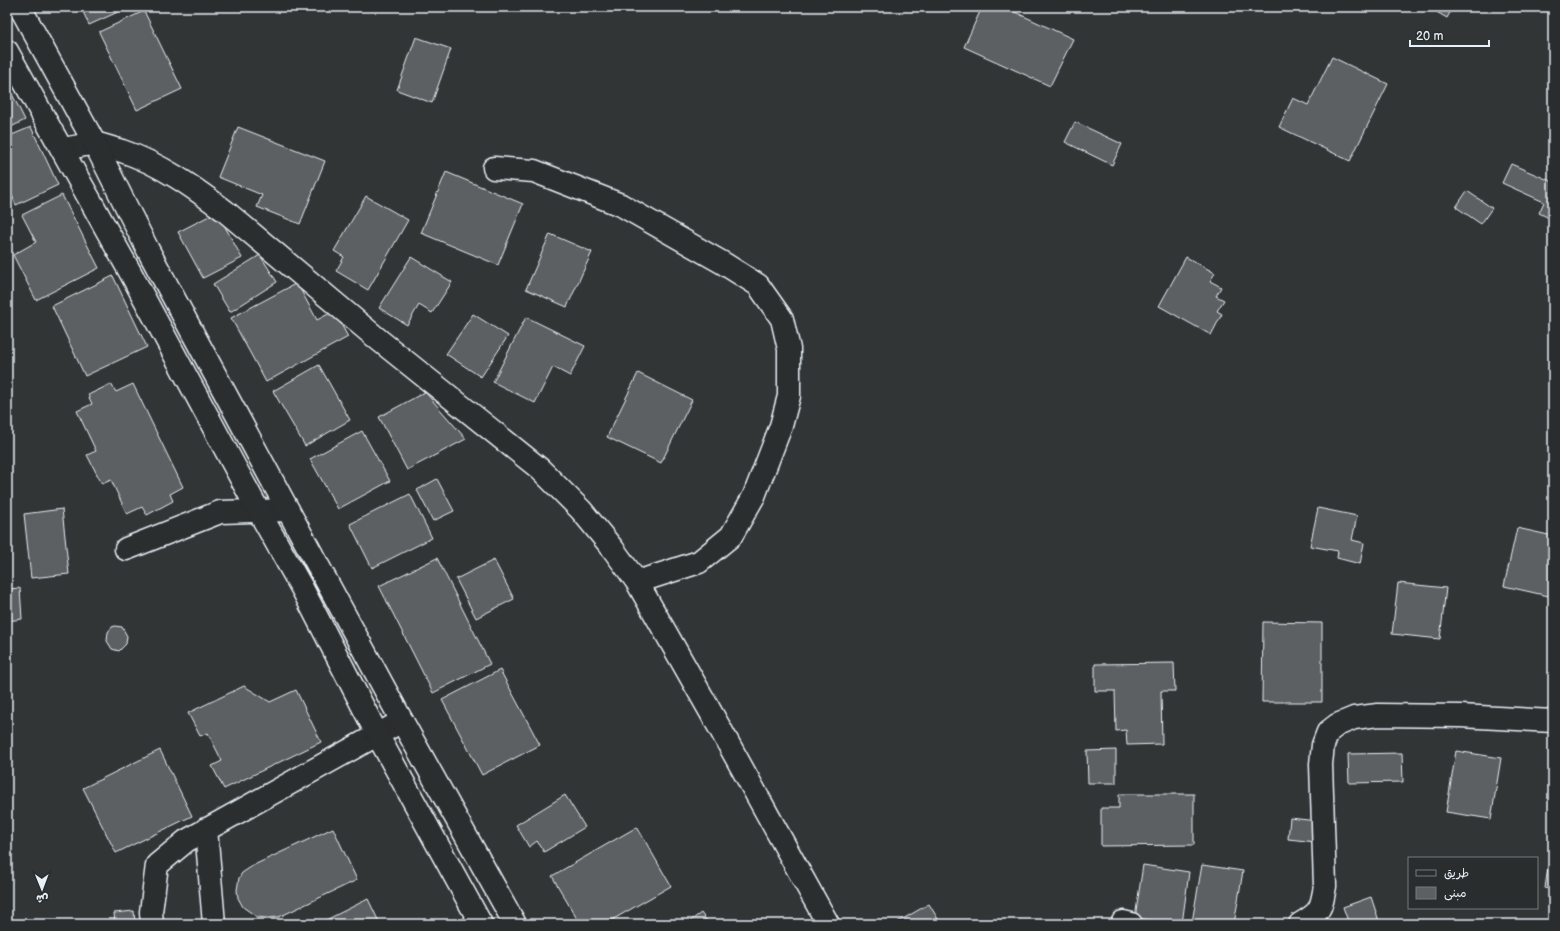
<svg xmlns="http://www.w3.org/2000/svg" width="1560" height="931" font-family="'Balsamiq Sans','Playpen Sans Arabic',sans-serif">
	<rect width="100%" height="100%" fill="#323536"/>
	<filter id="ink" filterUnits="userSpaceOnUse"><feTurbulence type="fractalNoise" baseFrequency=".025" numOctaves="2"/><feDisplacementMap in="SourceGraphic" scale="8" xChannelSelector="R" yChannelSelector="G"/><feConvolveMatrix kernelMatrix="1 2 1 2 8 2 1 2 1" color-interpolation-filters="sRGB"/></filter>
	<g filter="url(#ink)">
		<path fill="#5c6063" stroke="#e8f1f8" d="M 81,7 L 129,7 L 89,25 Z
			M 982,7 L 1004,7 L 1073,39 L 1050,86 L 964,47 Z
			M 1428,7 L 1453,7 L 1447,18 Z
			M 144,11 L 182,89 L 137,110 L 99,32 Z
			M 416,37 L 451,49 L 432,103 L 397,90 Z
			M 1332,57 L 1388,84 L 1350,161 L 1279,127 L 1293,98 L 1308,105 Z
			M 7,84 L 25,120 L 7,129 Z
			M 1075,122 L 1122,144 L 1112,165 L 1065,142 Z
			M 31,127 L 58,185 L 16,205 L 7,185 L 7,137 Z
			M 238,127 L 325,161 L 300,224 L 257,207 L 262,195 L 218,177 Z
			M 1511,164 L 1553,182 L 1553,220 L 1539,213 L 1544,202 L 1502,183 Z
			M 446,172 L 523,204 L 498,265 L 421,233 Z
			M 7,185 L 13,198 L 7,201 Z
			M 1467,191 L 1492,208 L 1481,224 L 1456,207 Z
			M 62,195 L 99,268 L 36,300 L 13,255 L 36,242 L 22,215 Z
			M 366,196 L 408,220 L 368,290 L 336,271 L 344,257 L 334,251 Z
			M 217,212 L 242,258 L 203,278 L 178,232 Z
			M 550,234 L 592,252 L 567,307 L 526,289 Z
			M 260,255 L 277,282 L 230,312 L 213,284 Z
			M 411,257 L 452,282 L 432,313 L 419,305 L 407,325 L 379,308 Z
			M 1186,257 L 1215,273 L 1210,281 L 1221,287 L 1216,296 L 1224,300 L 1217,311 L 1222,314 L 1211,335 L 1159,306 Z
			M 113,276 L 147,347 L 85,376 L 52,306 Z
			M 297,283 L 317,320 L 334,311 L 348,337 L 266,382 L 231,318 Z
			M 473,314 L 508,336 L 481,377 L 446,354 Z
			M 526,317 L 585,346 L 570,376 L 553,367 L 535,403 L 493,382 Z
			M 319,365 L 350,420 L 305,446 L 273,391 Z
			M 638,373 L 692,400 L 661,463 L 607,437 Z
			M 111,384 L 116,392 L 133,384 L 183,487 L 170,494 L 173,501 L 147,515 L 142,507 L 127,514 L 111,480 L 102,484 L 87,455 L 96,451 L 77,411 L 92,404 L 88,395 Z
			M 425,392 L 466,439 L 407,470 L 379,417 Z
			M 362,431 L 390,481 L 338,509 L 310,459 Z
			M 437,479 L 454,511 L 433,521 L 417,490 Z
			M 410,494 L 432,538 L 372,568 L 350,524 Z
			M 1318,508 L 1357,516 L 1352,540 L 1364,543 L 1360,564 L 1337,558 L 1338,551 L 1310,546 Z
			M 62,509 L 69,574 L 31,578 L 24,514 Z
			M 1517,528 L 1553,536 L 1553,597 L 1504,586 Z
			M 437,558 L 490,664 L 433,693 L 379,586 Z
			M 494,560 L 514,599 L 476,618 L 456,579 Z
			M 1398,583 L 1446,588 L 1440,639 L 1392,634 Z
			M 20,588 L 22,619 L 7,621 L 7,589 Z
			M 1263,622 L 1322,623 L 1322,702 L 1262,702 Z
			M 115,626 L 122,627 L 127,636 L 126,644 L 119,651 L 112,649 L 107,641 L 108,632 L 112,627 Z
			M 1174,663 L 1175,691 L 1161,691 L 1162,744 L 1127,745 L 1126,730 L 1116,731 L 1115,691 L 1095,691 L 1095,664 Z
			M 500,670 L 540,745 L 482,775 L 442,700 Z
			M 244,686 L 270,702 L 296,690 L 321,742 L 224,789 L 212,766 L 222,761 L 208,733 L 200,736 L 188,713 Z
			M 160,750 L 192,816 L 116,853 L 83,788 Z
			M 1116,750 L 1116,783 L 1088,783 L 1087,751 Z
			M 1456,751 L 1501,758 L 1491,819 L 1446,812 Z
			M 1402,753 L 1403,782 L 1349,783 L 1348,754 Z
			M 1119,794 L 1194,794 L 1194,845 L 1101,846 L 1101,808 L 1119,808 Z
			M 565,795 L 585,827 L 544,852 L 537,841 L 529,847 L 516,825 Z
			M 1290,818 L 1317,821 L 1316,842 L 1288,839 Z
			M 637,827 L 671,886 L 605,924 L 580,924 L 552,876 Z
			M 333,828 L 357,880 L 279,917 L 267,918 L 257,917 L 243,907 L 238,898 L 237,890 L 239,878 L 242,873 L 254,865 Z
			M 1551,846 L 1553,846 L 1553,890 L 1545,888 Z
			M 1143,865 L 1189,872 L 1182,924 L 1135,918 Z
			M 1202,865 L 1243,871 L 1234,924 L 1205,924 L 1192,922 Z
			M 1371,897 L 1380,924 L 1349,924 L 1343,907 Z
			M 368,899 L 380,924 L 318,924 Z
			M 929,904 L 941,924 L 894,924 Z
			M 134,911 L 135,924 L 115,924 L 114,913 Z
			M 701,913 L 709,924 L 686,924 Z"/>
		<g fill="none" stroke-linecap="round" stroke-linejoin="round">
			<g stroke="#e8f1f8" stroke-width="25">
				<path id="minor" d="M 62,149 C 73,148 85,144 96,144 C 104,145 114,149 122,151 C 161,164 193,187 225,211 L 379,340 L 540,469 L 581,510 L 613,549 L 637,582 L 722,732 L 828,924
					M 494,168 L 534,171 L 621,205 L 723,263 L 758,285 L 782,319 L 789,349 L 789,396 L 781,426 L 754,496 L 731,536 L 699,562 L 637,582
					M 126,549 L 220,512 L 288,510
					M 206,829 L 214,924
					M 1123,922 L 1131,924
					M 152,924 L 151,912 L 157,865 L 186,841 L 402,721
					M 1300,924 C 1321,912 1321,909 1325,886 L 1321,764 L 1323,745 L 1328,732 L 1337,725 L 1354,718 L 1378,715 L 1460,716 L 1553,721"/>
			</g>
			<g stroke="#e8f1f8" stroke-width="25">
				<path id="major" d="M 20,7 L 95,144 L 148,250 L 288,510 L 402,721 L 515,924
					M 7,51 L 129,270 L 258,510 L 302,588 L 378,736 L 481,924"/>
			</g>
			<use href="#minor" stroke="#2a2d2e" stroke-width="22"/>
			<use href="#major" stroke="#2a2d2e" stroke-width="22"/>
		</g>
	</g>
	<rect width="1560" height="931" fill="none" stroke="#2a2d2e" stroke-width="24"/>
	<rect x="12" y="12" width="1536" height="907" fill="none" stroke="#e8f1f8" stroke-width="1.5" filter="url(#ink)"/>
	<rect x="1408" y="857" width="130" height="52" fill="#2a2d2e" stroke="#767b7f"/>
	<rect x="1416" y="870" width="20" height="6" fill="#2a2d2e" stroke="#767b7f"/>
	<text x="1444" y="877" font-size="12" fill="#e8f1f8">طريق</text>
	<rect x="1416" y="887" width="20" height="12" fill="#5c6063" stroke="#767b7f"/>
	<text x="1444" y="897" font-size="12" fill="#e8f1f8">مبنى</text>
	<g transform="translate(42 889) rotate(179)" stroke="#2a2d2e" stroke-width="3" paint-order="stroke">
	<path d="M0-3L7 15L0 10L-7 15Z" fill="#e8f1f8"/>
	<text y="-6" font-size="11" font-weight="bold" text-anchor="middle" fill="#e8f1f8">ش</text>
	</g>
	<path d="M1410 40v6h79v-6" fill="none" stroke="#e8f1f8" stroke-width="2"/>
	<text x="1416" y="40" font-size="12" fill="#e8f1f8" stroke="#2a2d2e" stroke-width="3" paint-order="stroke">20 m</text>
</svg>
